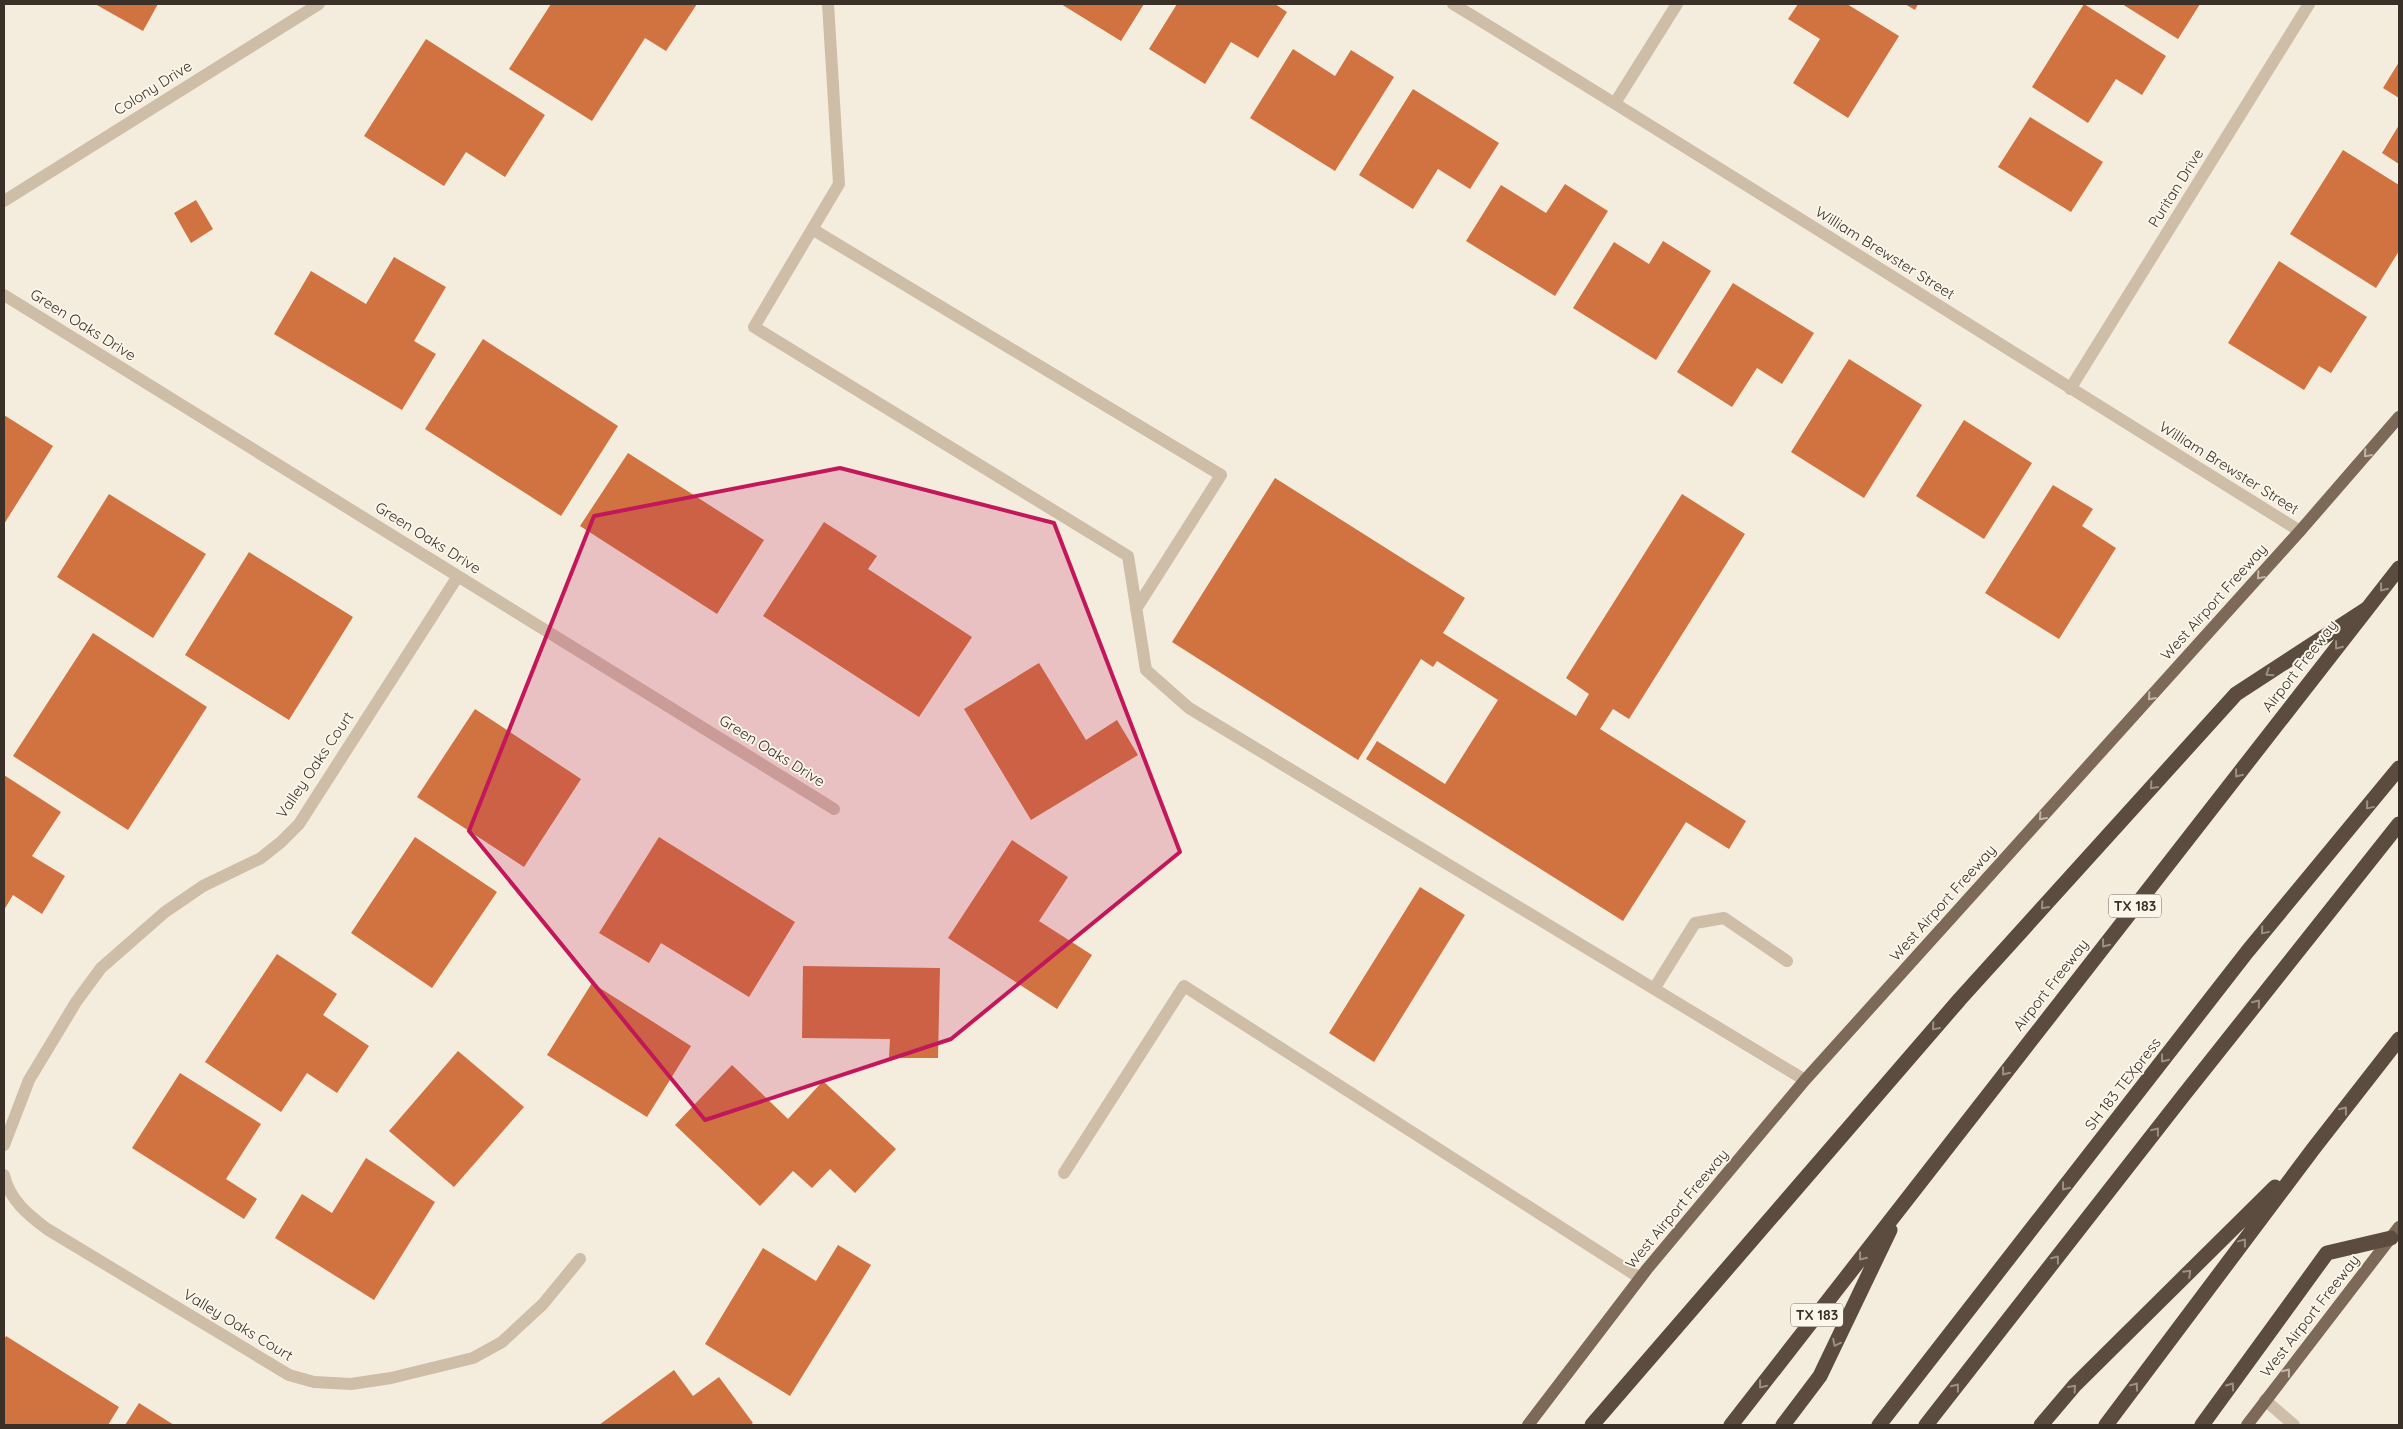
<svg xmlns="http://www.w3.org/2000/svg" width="2403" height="1429" font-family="Quicksand,sans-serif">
	<rect width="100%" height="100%" fill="#f4ecdd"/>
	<path fill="#d07340" d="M 95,4 L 158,4 L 143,31 Z
		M 551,4 L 697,4 L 666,51 L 645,38 L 592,121 L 509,69 Z
		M 1061,4 L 1144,4 L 1121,41 Z
		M 1177,4 L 1275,4 L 1287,12 L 1258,58 L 1231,42 L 1205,84 L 1149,49 Z
		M 1798,4 L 1847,4 L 1899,36 L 1848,118 L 1793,83 L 1820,39 L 1788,19 Z
		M 1905,4 L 1918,4 L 1915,10 Z
		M 2084,4 L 2166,56 L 2142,95 L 2116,79 L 2088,123 L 2032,87 Z
		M 2122,4 L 2200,4 L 2178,39 Z
		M 426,39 L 545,115 L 505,177 L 466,152 L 444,186 L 364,136 Z
		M 1293,49 L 1335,76 L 1351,50 L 1394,77 L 1335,171 L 1250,118 Z
		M 2399,62 L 2399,98 L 2383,88 Z
		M 1413,89 L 1499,143 L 1470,189 L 1438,169 L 1413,209 L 1359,175 Z
		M 2030,117 L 2103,162 L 2071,212 L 1998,167 Z
		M 2399,125 L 2399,164 L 2382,153 Z
		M 2343,150 L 2399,185 L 2399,251 L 2376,288 L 2290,234 Z
		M 1565,184 L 1608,211 L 1555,296 L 1466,241 L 1501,185 L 1546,213 Z
		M 196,200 L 213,229 L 191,243 L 174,213 Z
		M 1663,241 L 1711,271 L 1656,360 L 1573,308 L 1614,242 L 1649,264 Z
		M 394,257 L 446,287 L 414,341 L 436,354 L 402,410 L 274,334 L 311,271 L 366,304 Z
		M 2279,261 L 2367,317 L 2331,373 L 2319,366 L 2304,390 L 2228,343 Z
		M 1733,283 L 1814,333 L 1782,384 L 1757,368 L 1732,407 L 1677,372 Z
		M 483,339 L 618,426 L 561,516 L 425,429 Z
		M 1849,359 L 1922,405 L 1864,498 L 1791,452 Z
		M 4,415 L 53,446 L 4,524 Z
		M 1964,420 L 2032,463 L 1984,539 L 1916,496 Z
		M 628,453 L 764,540 L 717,614 L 580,526 Z
		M 1275,478 L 1465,598 L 1443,633 L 1576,716 L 1589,694 L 1566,678 L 1682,494 L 1745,534 L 1629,719 L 1613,709 L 1600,729 L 1746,821 L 1729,849 L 1686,822 L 1623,921 L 1366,759 L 1377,741 L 1445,784 L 1498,700 L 1437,661 L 1433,667 L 1421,659 L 1358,760 L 1172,642 Z
		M 2053,485 L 2093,509 L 2082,526 L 2116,548 L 2059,639 L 1985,593 Z
		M 109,494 L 206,554 L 153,638 L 57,577 Z
		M 824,522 L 877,556 L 868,569 L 972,637 L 919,717 L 763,616 Z
		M 249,552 L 353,617 L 289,720 L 185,655 Z
		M 93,633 L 207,707 L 128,830 L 13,756 Z
		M 1039,663 L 1086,740 L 1117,720 L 1138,755 L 1031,820 L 964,709 Z
		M 475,709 L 581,779 L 524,867 L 417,797 Z
		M 4,775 L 61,812 L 32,856 L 65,876 L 42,914 L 13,895 L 4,910 Z
		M 415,837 L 497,892 L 432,988 L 351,933 Z
		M 659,837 L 795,922 L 749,997 L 661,943 L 649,963 L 599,933 Z
		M 1012,840 L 1068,877 L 1039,921 L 1092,955 L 1057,1009 L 948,938 Z
		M 1420,887 L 1465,915 L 1374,1062 L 1329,1033 Z
		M 277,954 L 337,994 L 323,1015 L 369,1046 L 337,1093 L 307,1073 L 281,1112 L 205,1062 Z
		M 803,966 L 940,968 L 938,1058 L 889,1058 L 890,1039 L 802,1038 Z
		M 592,983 L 691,1046 L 647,1117 L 547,1055 Z
		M 458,1051 L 524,1107 L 454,1187 L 389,1131 Z
		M 732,1065 L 788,1119 L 823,1081 L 896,1149 L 855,1193 L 830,1169 L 812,1188 L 793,1171 L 760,1206 L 675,1125 Z
		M 180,1073 L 261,1124 L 226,1179 L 257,1199 L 244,1219 L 132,1148 Z
		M 366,1158 L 435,1202 L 374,1300 L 275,1238 L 302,1194 L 332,1213 Z
		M 838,1245 L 871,1265 L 790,1396 L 705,1344 L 763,1248 L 816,1281 Z
		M 6,1336 L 119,1407 L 108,1425 L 4,1425 L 4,1340 Z
		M 674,1370 L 693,1396 L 719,1377 L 753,1423 L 750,1425 L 599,1425 Z
		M 139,1403 L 174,1425 L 125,1425 Z"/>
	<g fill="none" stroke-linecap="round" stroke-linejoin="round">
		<path stroke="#cebda7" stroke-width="12" d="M 828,4 L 839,184 L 754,327 L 1128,556 L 1146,670 L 1189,708 L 1805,1080
			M 1453,4 C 1737,177 2017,356 2300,531
			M 1615,103 L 1677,4
			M 4,201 L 319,4
			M 812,229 L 1221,475 L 1136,609
			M 4,295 L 834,809
			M 2070,389 L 2309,4
			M 1654,989 L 1695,923 L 1724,918 L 1787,961
			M 4,1145 L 29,1080 L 76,1002 L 101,968 L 165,912 L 203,886 L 261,858 L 281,842 L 299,824 L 458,576
			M 1064,1173 L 1184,986 L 1640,1278
			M 4,1175 C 9,1199 28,1215 47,1229 L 289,1375 L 314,1382 L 351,1384 L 391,1378 L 473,1358 L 502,1342 L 543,1304 L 580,1259
			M 2265,1400 L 2294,1425"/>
		<path stroke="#7d6958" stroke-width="12" d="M 1528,1425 L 1647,1269 L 1805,1080 L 2300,531 L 2399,417
			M 2247,1425 L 2399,1227"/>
		<path stroke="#5c4b3f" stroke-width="15" d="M 1592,1425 L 1960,999 L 2236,694 L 2368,608
			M 1731,1425 L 2399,568
			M 1783,1425 L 1820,1376 L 1890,1230
			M 1879,1425 L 2247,952 L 2399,768
			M 1926,1425 L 2183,1096 L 2399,824
			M 2041,1425 L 2075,1385 L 2275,1187
			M 2106,1425 L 2314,1148 L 2399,1039
			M 2202,1425 L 2327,1253 L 2391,1238"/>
	</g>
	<defs><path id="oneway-chevron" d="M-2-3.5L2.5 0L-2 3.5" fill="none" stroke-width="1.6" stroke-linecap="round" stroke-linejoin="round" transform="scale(1.25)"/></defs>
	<g stroke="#c2b6a8">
		<use href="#oneway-chevron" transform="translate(2367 454) rotate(131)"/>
		<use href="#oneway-chevron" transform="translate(2260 576) rotate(132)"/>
		<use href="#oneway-chevron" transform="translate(2151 697) rotate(132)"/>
		<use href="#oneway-chevron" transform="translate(2042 817) rotate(132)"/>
		<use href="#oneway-chevron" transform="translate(2287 1372) rotate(-52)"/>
	</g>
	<g stroke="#9c8f83">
		<use href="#oneway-chevron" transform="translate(2383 588) rotate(129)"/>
		<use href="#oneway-chevron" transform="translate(2338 646) rotate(128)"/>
		<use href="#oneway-chevron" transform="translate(2269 673) rotate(147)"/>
		<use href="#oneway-chevron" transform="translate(2238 774) rotate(128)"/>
		<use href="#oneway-chevron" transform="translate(2153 786) rotate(132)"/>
		<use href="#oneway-chevron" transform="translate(2369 806) rotate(130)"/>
		<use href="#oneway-chevron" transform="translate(2044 906) rotate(132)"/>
		<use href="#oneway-chevron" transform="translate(2264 931) rotate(130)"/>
		<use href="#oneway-chevron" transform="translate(2105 944) rotate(128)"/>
		<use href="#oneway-chevron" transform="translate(2257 1003) rotate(-51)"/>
		<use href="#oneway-chevron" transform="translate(1935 1027) rotate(131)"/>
		<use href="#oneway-chevron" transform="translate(2164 1059) rotate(128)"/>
		<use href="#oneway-chevron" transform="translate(2005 1072) rotate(128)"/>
		<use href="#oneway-chevron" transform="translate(2344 1110) rotate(-52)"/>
		<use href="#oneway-chevron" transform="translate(2156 1131) rotate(-52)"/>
		<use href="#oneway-chevron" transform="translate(2065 1187) rotate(128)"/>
		<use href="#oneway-chevron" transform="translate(2243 1242) rotate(-53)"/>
		<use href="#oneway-chevron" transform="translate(1862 1257) rotate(128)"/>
		<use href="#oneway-chevron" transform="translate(2056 1259) rotate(-52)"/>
		<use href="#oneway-chevron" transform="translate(2188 1273) rotate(-45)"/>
		<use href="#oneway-chevron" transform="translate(1836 1343) rotate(116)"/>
		<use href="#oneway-chevron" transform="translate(1762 1385) rotate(128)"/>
		<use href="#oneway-chevron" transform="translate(2135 1386) rotate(-53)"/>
		<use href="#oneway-chevron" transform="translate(2231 1386) rotate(-54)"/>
		<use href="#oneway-chevron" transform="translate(1956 1387) rotate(-52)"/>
		<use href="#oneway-chevron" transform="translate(2073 1388) rotate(-48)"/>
	</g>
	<path fill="#c2185b" fill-opacity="0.2" stroke="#c2185b" stroke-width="4" stroke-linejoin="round" d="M 840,468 L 1054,523 L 1180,852 L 951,1039 L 705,1120 L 469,831 L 594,516 Z"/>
	<g text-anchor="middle" stroke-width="4" stroke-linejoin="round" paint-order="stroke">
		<g fill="#fbf5ea" stroke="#746b62" stroke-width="1">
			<rect x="2109" y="894.5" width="52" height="23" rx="4"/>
			<rect x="1791" y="1303.5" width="52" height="23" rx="4"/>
		</g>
		<g font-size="14" font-weight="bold" fill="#3a3028">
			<text x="2135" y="911">TX 183</text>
			<text x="1817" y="1320">TX 183</text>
		</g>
		<g font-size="15" fill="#3a3028" stroke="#fbf5ea">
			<text transform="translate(153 88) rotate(-32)" y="5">Colony Drive</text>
			<text transform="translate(2176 188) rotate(-58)" y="5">Puritan Drive</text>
			<text transform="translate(1885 253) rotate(32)" y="5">William Brewster Street</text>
			<text transform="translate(83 325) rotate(32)" y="5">Green Oaks Drive</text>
			<text transform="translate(2229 468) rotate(32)" y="5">William Brewster Street</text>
			<text transform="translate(428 538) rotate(32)" y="5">Green Oaks Drive</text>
			<text transform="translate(2214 602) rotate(-48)" y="5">West Airport Freeway</text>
			<text transform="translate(2300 666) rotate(-52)" y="5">Airport Freeway</text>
			<text transform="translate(772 751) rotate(32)" y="5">Green Oaks Drive</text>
			<text transform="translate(315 765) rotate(-56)" y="5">Valley Oaks Court</text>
			<text transform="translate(1943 903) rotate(-48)" y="5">West Airport Freeway</text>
			<text transform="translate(2051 985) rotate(-52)" y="5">Airport Freeway</text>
			<text transform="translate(2123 1084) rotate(-52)" y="5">SH 183 TEXpress</text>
			<text transform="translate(1677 1209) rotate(-50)" y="5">West Airport Freeway</text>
			<text transform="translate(2310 1316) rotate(-52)" y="5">West Airport Freeway</text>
			<text transform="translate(238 1325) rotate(31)" y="5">Valley Oaks Court</text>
		</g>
	</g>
	<rect width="2403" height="1429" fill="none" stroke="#3a3028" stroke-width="10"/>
</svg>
